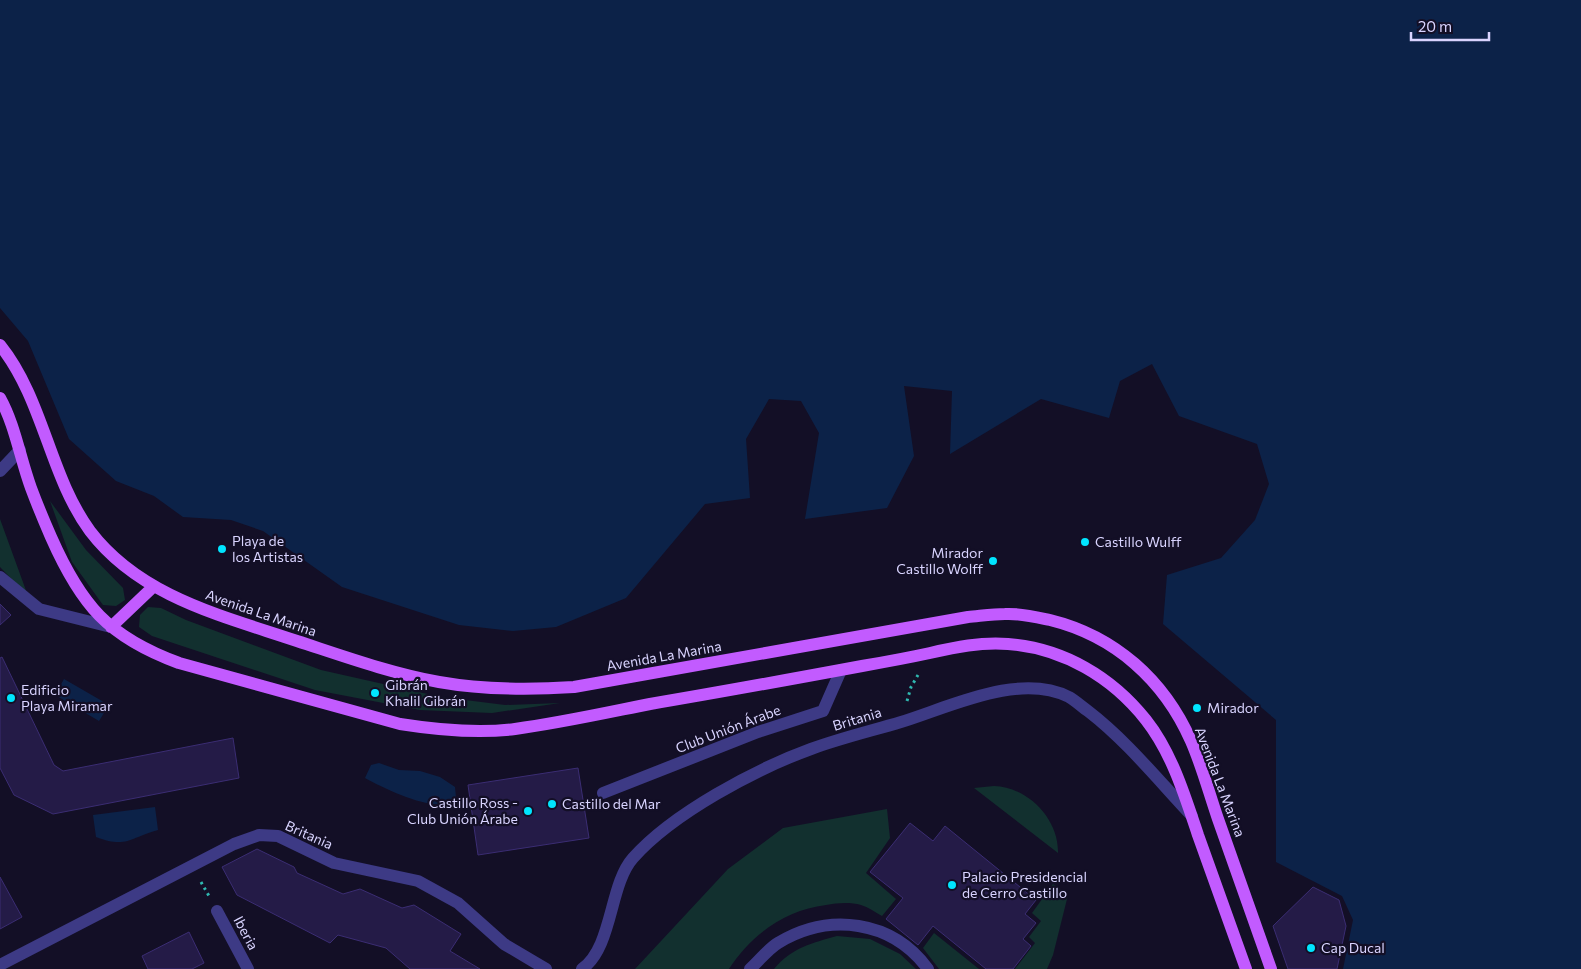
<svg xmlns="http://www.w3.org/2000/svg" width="1581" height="969" font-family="Commissioner,sans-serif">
	<rect width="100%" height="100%" fill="#130f26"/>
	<path fill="#12302f" d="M 50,501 L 86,550 L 123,588 L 125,600 L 116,606 L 103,605 L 72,562 Z
		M 0,519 L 28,596 L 0,567 Z
		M 148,607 L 161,608 L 186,620 L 321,670 L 441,697 L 505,705 L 560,703 L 492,713 L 420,710 L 315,690 L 152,636 L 139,627 L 140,615 Z
		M 994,786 C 1028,787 1059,819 1058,853 L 974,788 Z
		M 887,809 L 890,838 L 866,873 L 896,899 L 882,916 C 875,912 868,907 861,905 C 850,902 837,903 826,905 C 785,910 751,935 729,969 L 635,969 L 728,869 L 783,828 Z
		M 1053,884 L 1068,895 L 1053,955 L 1047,969 L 1015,969 L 1035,943 L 1029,937 L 1041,921 L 1032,913 Z
		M 934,933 L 979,969 L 939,969 L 923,948 Z
		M 837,936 L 870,939 L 900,954 L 916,969 L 774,969 C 791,948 812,943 837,936 Z"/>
	<path fill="#0c2248" d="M 0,0 L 1581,0 L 1581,969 L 1343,969 L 1353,920 L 1342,896 L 1276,862 L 1276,720 L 1163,624 L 1167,575 L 1221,558 L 1255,520 L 1269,484 L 1257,444 L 1179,416 L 1152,364 L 1120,381 L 1109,418 L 1041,399 L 950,454 L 952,391 L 904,386 L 914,456 L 887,508 L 805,519 L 819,433 L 801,401 L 769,399 L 746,439 L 750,498 L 705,504 L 626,598 L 556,627 L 513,631 L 459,625 L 342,587 L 263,531 L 231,520 L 183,517 L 154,496 L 116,481 L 69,439 L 28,341 L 0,308 Z
		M 64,679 L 109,705 L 99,721 L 55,695 Z
		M 379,763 L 399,770 L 420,771 L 440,777 L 455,787 L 456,798 C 453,800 450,803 447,804 C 425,808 385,789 365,778 L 371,765 Z
		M 155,807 L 158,830 C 131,837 127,849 96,837 L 93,815 Z"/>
	<path fill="#241b47" stroke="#3b2d73" d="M 0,604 L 11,615 L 0,625 Z
		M 2,657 L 54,765 L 63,771 L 233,738 L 239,778 L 53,814 L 14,795 L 0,768 L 0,658 Z
		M 578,768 L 589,838 L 478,855 L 468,785 Z
		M 910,823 L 933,841 L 945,826 L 1036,900 L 1025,914 L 1036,923 L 1023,939 L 1031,946 L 1013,969 L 986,969 L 933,926 L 918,945 L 886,919 L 903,898 L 870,872 Z
		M 257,849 L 294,867 L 297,873 L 343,894 L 360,889 L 402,908 L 414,905 L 461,934 L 450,951 L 480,969 L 410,969 L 386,948 L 338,935 L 330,943 L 237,895 L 222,867 Z
		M 0,877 L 22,917 L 0,929 Z
		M 1313,887 L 1339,900 L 1346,926 L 1337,969 L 1288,969 L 1273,926 Z
		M 189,932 L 204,963 L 192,969 L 148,969 L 142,956 Z"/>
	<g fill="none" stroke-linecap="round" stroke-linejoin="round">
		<path stroke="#2fb8b0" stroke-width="3" stroke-dasharray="2.5 4" stroke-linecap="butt" d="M 907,701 L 911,687 L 918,675
			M 201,882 L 209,896"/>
		<path stroke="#3d3a85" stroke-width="12" d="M 603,793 L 758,732 L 823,711 L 841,670
			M 750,969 C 759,961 768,949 778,943 C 829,912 892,920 928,969"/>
		<path stroke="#3d3a85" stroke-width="12" d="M 0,471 L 20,450
			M 0,577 L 39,609 L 111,627
			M 217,911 L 248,969
			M 0,965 L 234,844 L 259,835 L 278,836 L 334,863 L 418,881 L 458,903 L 504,944 L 546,969
			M 582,969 C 613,947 609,885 633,858 C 673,813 756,769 811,749 C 841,738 871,731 901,722 C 950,707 1019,672 1069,697 C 1076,701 1082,707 1088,711 C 1127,741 1159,781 1192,816"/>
		<path stroke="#c25bff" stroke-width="12" d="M 0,345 C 44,400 49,475 90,531 C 140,597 223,616 297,641 C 343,656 390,673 439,682 C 484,690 529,690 574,687 L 968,617 C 980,616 993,614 1005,614 C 1020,613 1036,617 1050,620 C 1115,636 1164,680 1191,741 C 1202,766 1209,793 1218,819 C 1236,869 1253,919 1271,969
			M 0,398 C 15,425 20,458 31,488 C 37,504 44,521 51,537 C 81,605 108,637 179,663 L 400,724 C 438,730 477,734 515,729 C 560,723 605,713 650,704 C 721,692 792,679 862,666 C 885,662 907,658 930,653 C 956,647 980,642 1008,644 C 1063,648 1112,677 1146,720 C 1172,753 1185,796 1198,835 C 1214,880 1230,924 1246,969
			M 111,627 L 153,587"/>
	</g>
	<g fill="#00e5ff" stroke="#130f26" stroke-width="2">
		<circle cx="1085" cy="542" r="5"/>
		<circle cx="222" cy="549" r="5"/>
		<circle cx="993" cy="561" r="5"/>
		<circle cx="375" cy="693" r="5"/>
		<circle cx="11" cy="698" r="5"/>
		<circle cx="1197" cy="708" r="5"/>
		<circle cx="552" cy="804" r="5"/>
		<circle cx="528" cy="811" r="5"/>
		<circle cx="952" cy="885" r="5"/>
		<circle cx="1311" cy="948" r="5"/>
	</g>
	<g text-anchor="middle" stroke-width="4.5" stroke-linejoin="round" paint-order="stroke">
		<g font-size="14" fill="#d9d4ff" stroke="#130f26" text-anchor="start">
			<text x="232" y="546">Playa de<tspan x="232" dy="16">los Artistas</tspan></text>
			<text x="1095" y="547">Castillo Wulff</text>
			<text x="983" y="558" text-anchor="end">Mirador<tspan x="983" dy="16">Castillo Wolff</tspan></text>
			<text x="385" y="690">Gibrán<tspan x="385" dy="16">Khalil Gibrán</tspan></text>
			<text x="21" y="695">Edificio<tspan x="21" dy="16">Playa Miramar</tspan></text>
			<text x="1207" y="713">Mirador</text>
			<text x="518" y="808" text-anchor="end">Castillo Ross -<tspan x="518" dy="16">Club Unión Árabe</tspan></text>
			<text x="562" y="809">Castillo del Mar</text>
			<text x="962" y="882">Palacio Presidencial<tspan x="962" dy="16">de Cerro Castillo</tspan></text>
			<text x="1321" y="953">Cap Ducal</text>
		</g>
		<g font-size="14" fill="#d9d4ff" stroke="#130f26">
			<text transform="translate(261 613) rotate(19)" y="5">Avenida La Marina</text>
			<text transform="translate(664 656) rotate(-10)" y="5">Avenida La Marina</text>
			<text transform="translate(857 719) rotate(-17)" y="5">Britania</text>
			<text transform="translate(728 729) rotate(-21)" y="5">Club Unión Árabe</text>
			<text transform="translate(1220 782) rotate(69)" y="5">Avenida La Marina</text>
			<text transform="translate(309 835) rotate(24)" y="5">Britania</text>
			<text transform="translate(246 933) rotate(62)" y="5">Iberia</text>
		</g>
	</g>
	<path d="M1411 32v8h78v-8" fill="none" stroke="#d9d4ff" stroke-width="2.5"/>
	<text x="1418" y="32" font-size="15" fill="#d9d4ff" stroke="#130f26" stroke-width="4" paint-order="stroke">20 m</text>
</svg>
